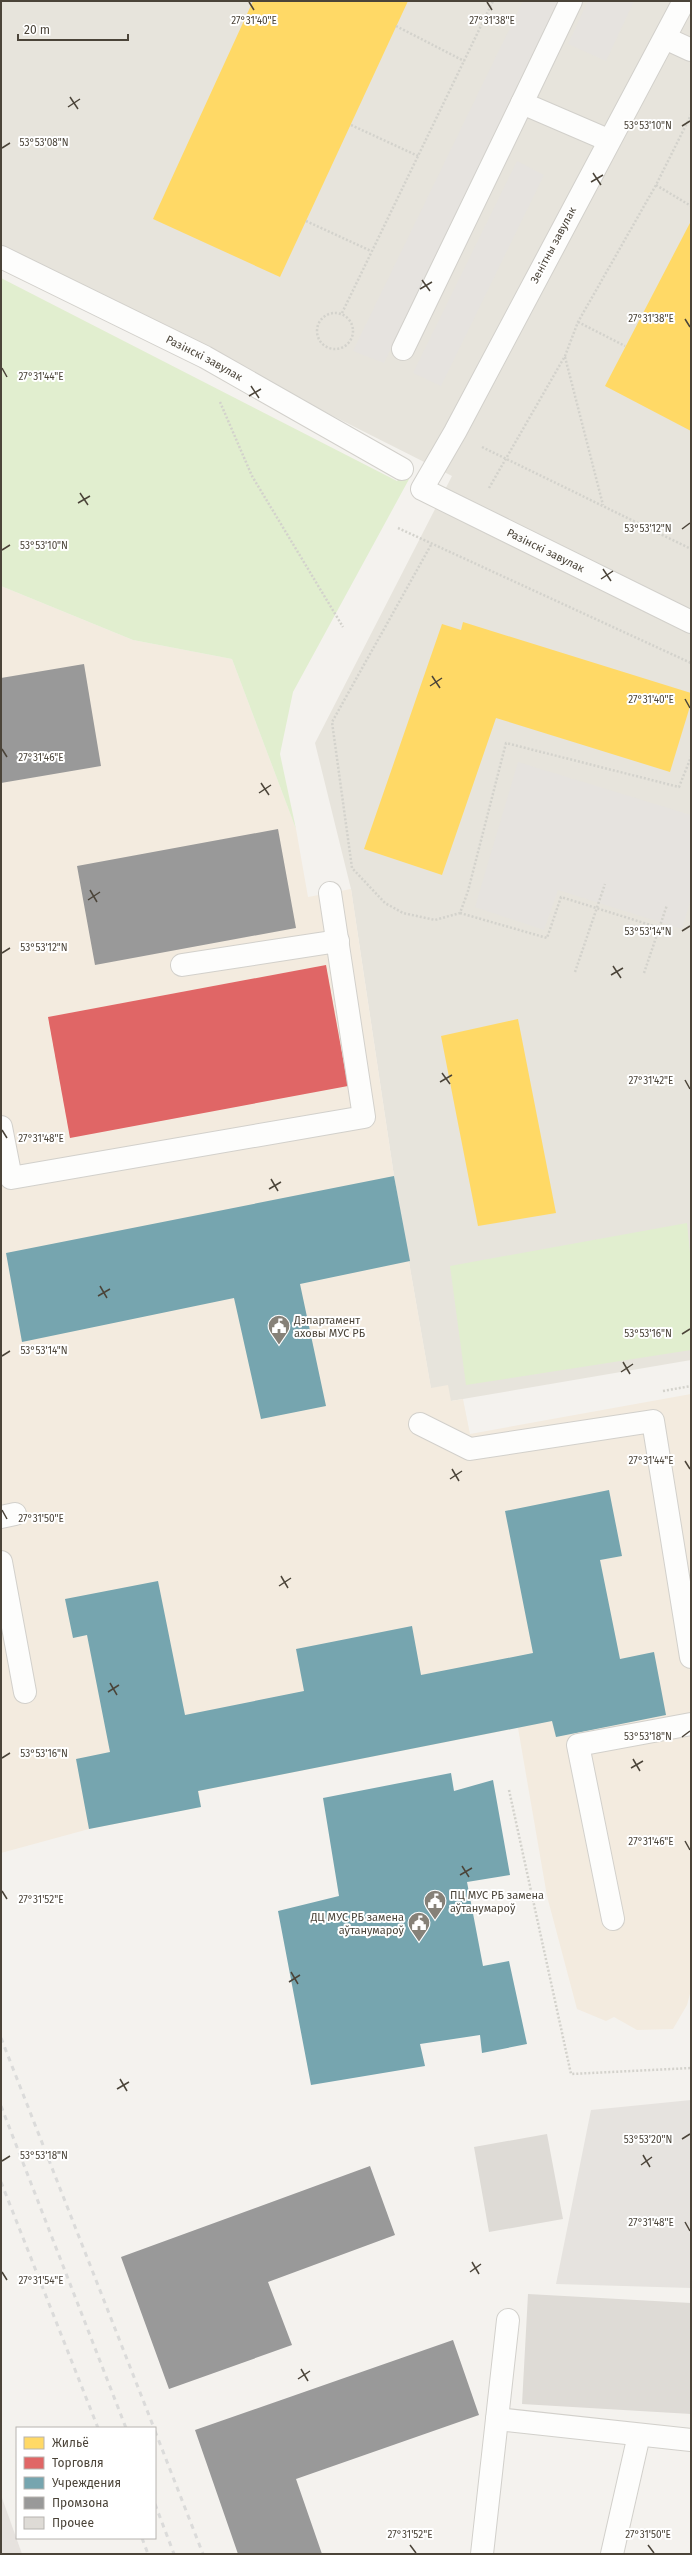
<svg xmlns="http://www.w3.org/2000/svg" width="692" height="2555" font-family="'Fira Sans',sans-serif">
	<rect width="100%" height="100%" fill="#f4f2ee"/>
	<path fill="#e7e4dc" d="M 1,1 L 691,1 L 691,1360 L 451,1401 L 431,1389 L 394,1176 L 351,889 L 315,743 L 452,476 L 1,249 Z"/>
	<path fill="#f3ebdf" d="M 1,586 L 133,640 L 232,659 L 296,829 L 308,897 L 351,889 L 394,1176 L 431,1388 L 448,1385 L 451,1401 L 463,1399 L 470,1434 L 691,1394 L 691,1990 L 687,2005 L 673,2029 L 637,2030 L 614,2017 L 606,2021 L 577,2009 L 547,1896 L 518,1728 L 199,1791 L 201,1807 L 89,1829 L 1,1853 Z"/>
	<path fill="#e6e2de" d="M 1,2495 L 22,2554 L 1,2554 Z"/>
	<path fill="#e1eecf" d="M 1,278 L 397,481 L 409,467 L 414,470 L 293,692 L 280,754 L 296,829 L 232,659 L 133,640 L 1,586 Z
		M 687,1223 L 691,1264 L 691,1350 L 466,1385 L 450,1266 Z"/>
	<path fill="#e6e3df" d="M 523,1 L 560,1 L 384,363 L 353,351 Z
		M 588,1 L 634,1 L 606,61 L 568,44 Z
		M 517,161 L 544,175 L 441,386 L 413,373 Z
		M 518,762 L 691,815 L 691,899 L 682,929 L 558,890 L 544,930 L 475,907 Z
		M 691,2100 L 691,2288 L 556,2284 L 591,2110 Z"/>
	<path fill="#ffd966" d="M 253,1 L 408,1 L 280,277 L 153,219 Z
		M 691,221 L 691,431 L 605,386 Z
		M 463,622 L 691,693 L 691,703 L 670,772 L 496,718 L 442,875 L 364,849 L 442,624 L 461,630 Z
		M 518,1019 L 556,1213 L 478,1226 L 441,1036 Z"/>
	<path fill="#e06666" d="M 326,965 L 348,1086 L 70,1138 L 48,1017 Z"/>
	<path fill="#76a5af" d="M 394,1176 L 410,1261 L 300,1284 L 326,1406 L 261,1419 L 234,1298 L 22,1342 L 6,1253 Z
		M 609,1490 L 622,1556 L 600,1560 L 620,1659 L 654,1652 L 666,1715 L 556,1737 L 552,1721 L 198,1791 L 201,1807 L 89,1829 L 76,1759 L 110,1752 L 87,1635 L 73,1638 L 65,1599 L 158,1581 L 185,1715 L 304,1691 L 296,1649 L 412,1626 L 421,1675 L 533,1653 L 505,1511 Z
		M 451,1773 L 454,1791 L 493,1780 L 510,1875 L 467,1882 L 483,1966 L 509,1961 L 527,2044 L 482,2053 L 480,2035 L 420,2044 L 425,2066 L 311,2085 L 278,1911 L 339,1896 L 323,1798 Z"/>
	<path fill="#999" d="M 84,664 L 101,766 L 1,783 L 1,678 Z
		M 278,829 L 296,928 L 95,965 L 77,866 Z
		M 370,2166 L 395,2235 L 268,2282 L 292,2345 L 169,2389 L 121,2257 Z
		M 453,2340 L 479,2415 L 296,2479 L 322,2554 L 238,2554 L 195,2430 Z"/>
	<path fill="#dedbd6" d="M 547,2134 L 563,2219 L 489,2232 L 474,2147 Z
		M 528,2294 L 691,2303 L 691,2414 L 522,2404 Z"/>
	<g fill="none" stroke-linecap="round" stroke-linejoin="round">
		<g stroke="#d2d0cb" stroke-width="24">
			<g id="minor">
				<path d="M 571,1 L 522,103 L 608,140"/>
				<path id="s1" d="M 684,1 L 455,432 L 422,489 L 691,622"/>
				<path d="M 665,38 L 691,50"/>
				<path id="s2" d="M 1,257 L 205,357 L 402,469"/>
				<path d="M 403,349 L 522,103"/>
				<path d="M 182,965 L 338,941"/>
				<path d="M 1,1127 L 11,1178 L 364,1117 L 330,893"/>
				<path d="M 420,1424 L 470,1449 L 653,1421 L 691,1657"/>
				<path d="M 1,1517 L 15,1514"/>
				<path d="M 1,1562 L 25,1692"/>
				<path d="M 613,1919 L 578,1745 L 691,1724"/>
				<path d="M 497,2419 L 691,2440"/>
				<path d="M 482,2554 L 508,2320"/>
				<path d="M 612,2554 L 639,2435"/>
			</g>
		</g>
		<path stroke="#d3d2cc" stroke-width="2.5" stroke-dasharray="2 2" stroke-linecap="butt" d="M 396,26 L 464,61
			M 351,125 L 418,156
			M 656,185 L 691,206
			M 306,221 L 371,251
			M317 331a18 18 0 1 1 36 0a18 18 0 1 1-36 0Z
			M 342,313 L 493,1
			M 578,322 L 625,346
			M 565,357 L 603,505
			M 220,402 L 252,476 L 343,627
			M 482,447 L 691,549
			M 489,488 L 565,356 L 578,322 L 656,185 L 691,115
			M 398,528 L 691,663
			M 431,545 L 332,722 L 352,868 L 385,903 L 403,913 L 435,920 L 460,913 L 468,891 L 506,743 L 679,787 L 691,757
			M 460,913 L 547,938 L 561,897 L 660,928
			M 575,972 L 605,884
			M 644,973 L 667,905
			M 663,1391 L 691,1386
			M 509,1790 L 571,2074 L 691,2068"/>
		<use href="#minor" stroke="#fdfdfc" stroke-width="22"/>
		<path stroke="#dbdbda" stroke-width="3" stroke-dasharray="5 5" stroke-linecap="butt" d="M 1,2038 L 154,2428
			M 1,2106 L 126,2428
			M 1,2182 L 98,2428
			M 155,2431 L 203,2554
			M 155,2504 L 174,2554
			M 142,2538 L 148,2554"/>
	</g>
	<path fill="none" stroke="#4b4439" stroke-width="1.5" d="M 249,2 L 254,10M 487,2 L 492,10M 70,97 L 78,109M 68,107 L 80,99M 682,126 L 690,121M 2,148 L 10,143M 593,173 L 601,185M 591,182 L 603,175M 422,280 L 430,291M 420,289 L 432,282M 685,319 L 690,327M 2,368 L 7,377M 251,386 L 259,398M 249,396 L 261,389M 80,493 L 88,505M 78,503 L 90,496M 682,529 L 690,523M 2,550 L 10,545M 603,569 L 611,581M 601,579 L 613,571M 432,676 L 440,688M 430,686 L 442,678M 685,699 L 690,708M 2,749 L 7,757M 261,783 L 269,795M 259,793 L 271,785M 90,890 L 97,902M 88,900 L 100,892M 682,931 L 690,926M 2,953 L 10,948M 613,966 L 621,978M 611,975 L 623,968M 442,1073 L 450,1084M 685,1080 L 690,1089M 440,1082 L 452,1075M 2,1130 L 7,1138M 271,1179 L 278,1191M 269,1189 L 281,1182M 100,1286 L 107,1298M 98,1296 L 110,1289M 682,1334 L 690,1329M 2,1356 L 10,1351M 623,1362 L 630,1374M 621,1372 L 633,1364M 685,1461 L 690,1469M 452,1469 L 459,1481M 450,1479 L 462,1471M 2,1510 L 7,1519M 281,1576 L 288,1588M 279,1586 L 291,1578M 110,1683 L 117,1695M 108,1692 L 119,1685M 682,1737 L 690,1731M 2,1758 L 10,1753M 633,1759 L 640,1771M 631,1768 L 643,1761M 685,1841 L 690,1850M 462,1866 L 469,1877M 460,1875 L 472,1868M 2,1891 L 7,1899M 291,1972 L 298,1984M 289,1982 L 300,1975M 120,2079 L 127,2091M 117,2089 L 129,2082M 682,2139 L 690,2134M 643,2155 L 650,2167M 2,2161 L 10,2156M 641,2165 L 652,2157M 685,2222 L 690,2231M 472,2262 L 479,2274M 2,2272 L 7,2280M 470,2272 L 481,2264M 301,2369 L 308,2381M 298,2379 L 310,2371M 410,2545 L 416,2553M 648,2545 L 654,2553"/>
	<defs>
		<g id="civic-pin" transform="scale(1.15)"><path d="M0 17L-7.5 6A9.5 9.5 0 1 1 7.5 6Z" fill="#868178" stroke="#fff"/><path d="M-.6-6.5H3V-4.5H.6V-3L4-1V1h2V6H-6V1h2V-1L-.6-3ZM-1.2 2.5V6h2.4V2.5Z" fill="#fff"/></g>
	</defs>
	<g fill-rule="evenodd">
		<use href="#civic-pin" x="279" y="1326"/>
		<use href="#civic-pin" x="435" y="1901"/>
		<use href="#civic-pin" x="419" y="1923"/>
	</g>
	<g text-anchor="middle" stroke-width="4" stroke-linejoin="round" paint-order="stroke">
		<g font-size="11" fill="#4b4439" stroke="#fff">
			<text transform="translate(553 245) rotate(-62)" y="4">Зенітны завулак</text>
			<text dy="4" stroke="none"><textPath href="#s2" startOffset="227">Разінскі завулак</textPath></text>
			<text dy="4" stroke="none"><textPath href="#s1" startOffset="692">Разінскі завулак</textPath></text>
		</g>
		<g font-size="11" fill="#4b4439" stroke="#fff" text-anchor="start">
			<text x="294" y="1324">Дэпартамент<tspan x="294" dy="13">аховы МУС РБ</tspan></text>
			<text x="450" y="1899">ПЦ МУС РБ замена<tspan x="450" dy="13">аўтанумароў</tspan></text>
			<text x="404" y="1921" text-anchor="end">ДЦ МУС РБ замена<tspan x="404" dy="13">аўтанумароў</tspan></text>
		</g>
	</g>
	<g font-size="10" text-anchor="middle" fill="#4b4439" stroke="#fff" stroke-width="4" stroke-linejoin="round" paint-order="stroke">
		<text x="254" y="24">27°31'40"E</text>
		<text x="492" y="24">27°31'38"E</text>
		<text x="648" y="129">53°53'10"N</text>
		<text x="44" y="146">53°53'08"N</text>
		<text x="651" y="322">27°31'38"E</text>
		<text x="41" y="380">27°31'44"E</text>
		<text x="648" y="532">53°53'12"N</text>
		<text x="44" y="549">53°53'10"N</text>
		<text x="651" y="703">27°31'40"E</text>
		<text x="41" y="761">27°31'46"E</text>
		<text x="648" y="935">53°53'14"N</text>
		<text x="44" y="951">53°53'12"N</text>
		<text x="651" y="1084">27°31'42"E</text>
		<text x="41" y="1142">27°31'48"E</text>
		<text x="648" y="1337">53°53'16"N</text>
		<text x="44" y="1354">53°53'14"N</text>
		<text x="651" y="1464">27°31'44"E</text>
		<text x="41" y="1522">27°31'50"E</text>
		<text x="648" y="1740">53°53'18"N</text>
		<text x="44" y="1757">53°53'16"N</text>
		<text x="651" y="1845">27°31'46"E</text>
		<text x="41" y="1903">27°31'52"E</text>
		<text x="648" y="2143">53°53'20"N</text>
		<text x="44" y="2159">53°53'18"N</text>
		<text x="651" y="2226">27°31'48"E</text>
		<text x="41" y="2284">27°31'54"E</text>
		<text x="410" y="2538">27°31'52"E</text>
		<text x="648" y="2538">27°31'50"E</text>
	</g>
	<rect width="692" height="2555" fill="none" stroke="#4b4439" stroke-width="4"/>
	<rect x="16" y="2427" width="140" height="112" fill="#ffffff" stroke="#b7b4b0"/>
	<rect x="24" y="2437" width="20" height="12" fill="#ffd966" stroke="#b7b4b0"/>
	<text x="52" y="2447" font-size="12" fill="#4b4439">Жильё</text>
	<rect x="24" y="2457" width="20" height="12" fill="#e06666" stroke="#b7b4b0"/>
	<text x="52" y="2467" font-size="12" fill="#4b4439">Торговля</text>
	<rect x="24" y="2477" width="20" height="12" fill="#76a5af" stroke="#b7b4b0"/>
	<text x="52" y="2487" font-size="12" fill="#4b4439">Учреждения</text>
	<rect x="24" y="2497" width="20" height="12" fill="#999999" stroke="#b7b4b0"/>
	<text x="52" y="2507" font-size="12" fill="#4b4439">Промзона</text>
	<rect x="24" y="2517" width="20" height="12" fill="#dedbd6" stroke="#b7b4b0"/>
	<text x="52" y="2527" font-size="12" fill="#4b4439">Прочее</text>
	<path d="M18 34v6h110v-6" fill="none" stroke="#4b4439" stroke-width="2"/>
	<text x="24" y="34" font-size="12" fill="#4b4439" stroke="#ffffff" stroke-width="3" paint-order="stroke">20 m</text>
</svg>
